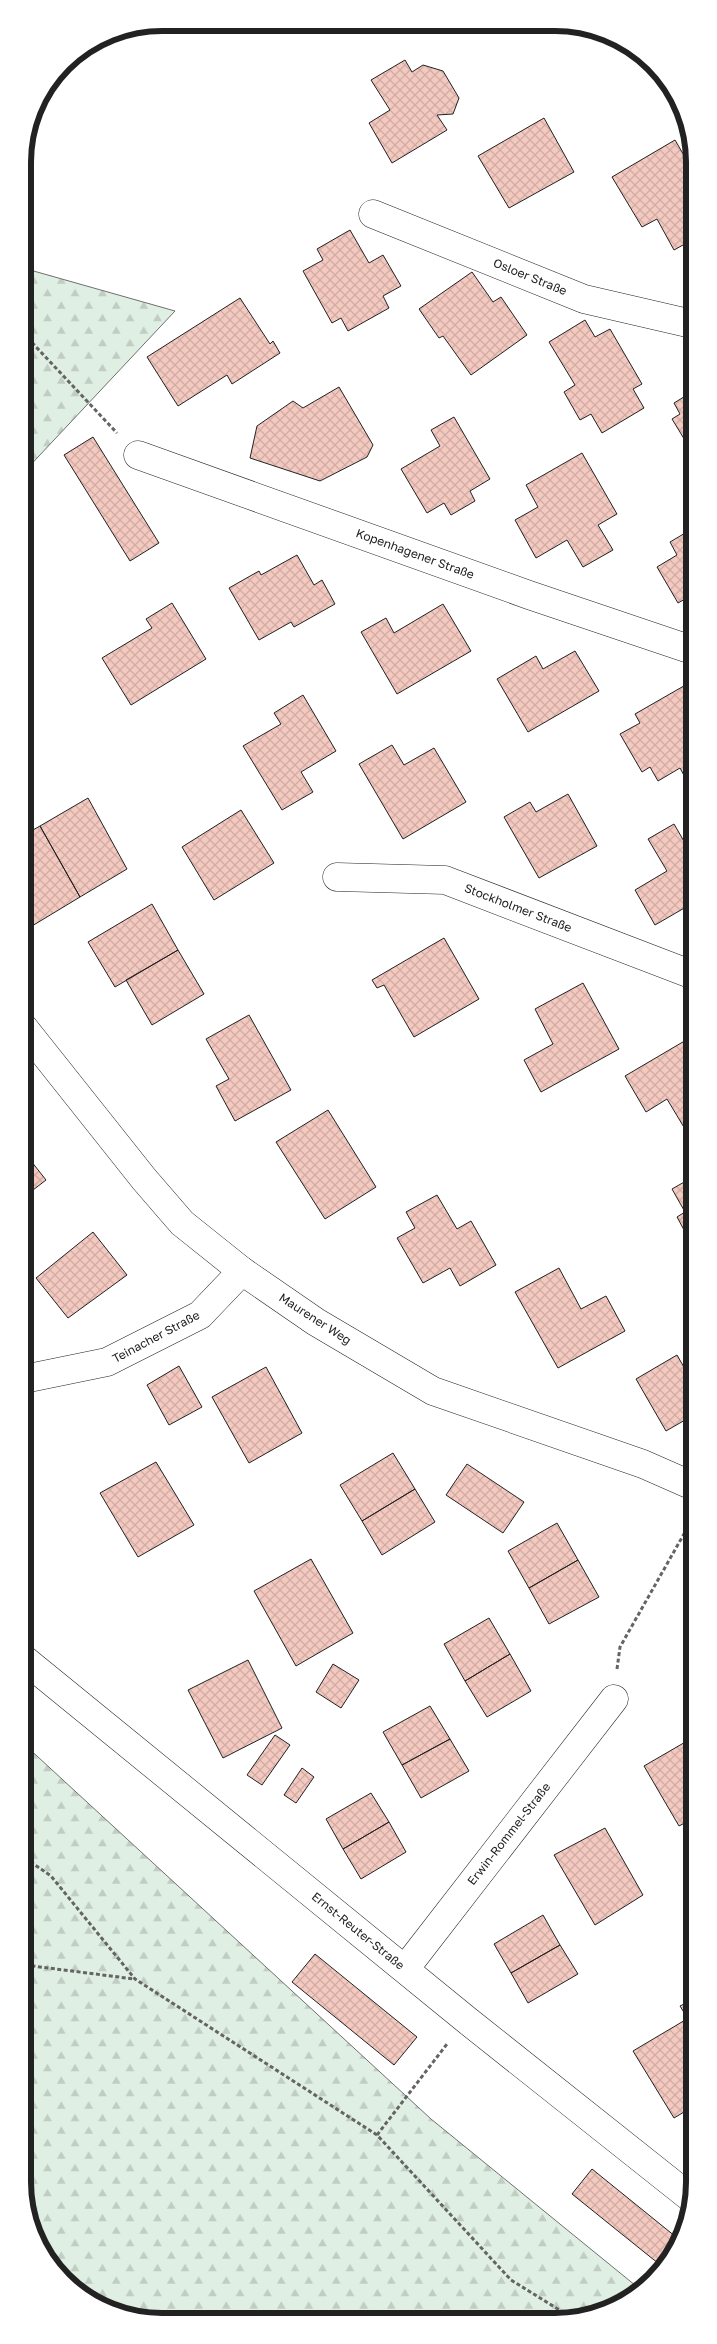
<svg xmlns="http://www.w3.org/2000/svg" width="717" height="2344" font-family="'Golos Text',sans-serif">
	<defs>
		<pattern id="forest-firs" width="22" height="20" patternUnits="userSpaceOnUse" patternTransform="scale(1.25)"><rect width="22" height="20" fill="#e0efe3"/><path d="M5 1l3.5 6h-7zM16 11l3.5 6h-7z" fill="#c0cdc2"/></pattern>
		<pattern id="building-cross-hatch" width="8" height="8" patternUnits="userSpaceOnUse" patternTransform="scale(1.25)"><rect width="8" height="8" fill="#f3c9c0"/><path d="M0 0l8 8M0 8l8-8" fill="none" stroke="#d0aca5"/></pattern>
	</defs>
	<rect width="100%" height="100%" fill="#fff"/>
	<path fill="url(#forest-firs)" stroke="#6f6f6f" d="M 23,268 L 175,311 L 23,473 Z
		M 25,1745 L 431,2119 L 641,2290 L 625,2303 L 582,2319 L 135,2319 L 64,2281 L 25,2209 Z"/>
	<path fill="url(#building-cross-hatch)" stroke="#222" d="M 405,60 L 412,72 L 423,65 L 443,71 L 459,98 L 453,114 L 437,115 L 447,130 L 392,163 L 369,123 L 390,110 L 371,80 Z
		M 544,118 L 574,172 L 509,208 L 478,156 Z
		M 675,140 L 692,169 L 692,240 L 674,250 L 657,219 L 642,227 L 612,177 Z
		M 350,230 L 369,263 L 383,255 L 401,286 L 383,296 L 389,308 L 348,331 L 341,318 L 332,323 L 303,271 L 323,260 L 317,249 Z
		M 472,272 L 493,302 L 501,297 L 527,335 L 471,375 L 443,336 L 439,338 L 419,309 Z
		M 240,298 L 270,344 L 273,341 L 280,353 L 232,384 L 227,375 L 178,406 L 147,357 Z
		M 585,320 L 595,337 L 610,329 L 642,384 L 633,389 L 644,408 L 602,433 L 591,414 L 580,420 L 564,392 L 575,385 L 549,342 Z
		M 339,387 L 373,445 L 367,457 L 320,481 L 250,458 L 257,426 L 293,401 L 303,408 Z
		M 692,392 L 692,438 L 686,442 L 672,419 L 680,414 L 674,403 Z
		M 454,417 L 490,479 L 470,491 L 475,501 L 451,515 L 444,503 L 427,513 L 401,469 L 440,446 L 431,430 Z
		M 93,437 L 159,543 L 130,561 L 64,455 Z
		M 582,453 L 617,514 L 598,525 L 613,550 L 583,567 L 567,540 L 536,558 L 515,520 L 538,507 L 526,485 Z
		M 692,529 L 692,595 L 678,603 L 657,567 L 677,555 L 670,542 Z
		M 297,555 L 314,585 L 322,580 L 335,604 L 294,627 L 291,622 L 259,640 L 229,588 L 259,571 L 261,575 Z
		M 172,603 L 206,659 L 131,705 L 102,658 L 152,628 L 146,619 Z
		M 443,604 L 471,651 L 397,694 L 361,632 L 386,618 L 394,633 Z
		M 575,651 L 599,691 L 528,732 L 497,679 L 536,656 L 543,669 Z
		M 689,683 L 693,690 L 693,775 L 686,779 L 680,768 L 658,781 L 650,767 L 642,772 L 620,734 L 640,723 L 635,714 Z
		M 303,695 L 336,751 L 301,772 L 313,792 L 282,810 L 243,746 L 281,724 L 274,713 Z
		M 392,745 L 404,765 L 434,748 L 466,802 L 403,839 L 359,764 Z
		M 568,794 L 597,846 L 539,878 L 504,817 L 530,802 L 536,812 Z
		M 88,798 L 127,869 L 80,897 L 40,826 Z
		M 241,810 L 274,863 L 214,900 L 182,847 Z
		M 674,824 L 685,843 L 693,839 L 693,903 L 655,925 L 635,890 L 667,871 L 648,839 Z
		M 40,826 L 80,897 L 32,926 L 24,911 L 24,835 Z
		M 152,904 L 178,950 L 115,987 L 88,942 Z
		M 444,938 L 479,999 L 414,1037 L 384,985 L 377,988 L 372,980 Z
		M 178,950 L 204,994 L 152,1025 L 126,980 Z
		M 583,983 L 619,1049 L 541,1092 L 524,1060 L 553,1044 L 535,1009 Z
		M 249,1015 L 291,1090 L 235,1121 L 216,1086 L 229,1079 L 206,1039 Z
		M 693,1036 L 693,1131 L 688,1134 L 667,1099 L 646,1112 L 625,1076 Z
		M 328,1110 L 376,1187 L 325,1219 L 276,1142 Z
		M 24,1152 L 46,1180 L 24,1197 Z
		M 693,1177 L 693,1239 L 690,1241 L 677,1217 L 685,1212 L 672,1189 Z
		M 437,1195 L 457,1229 L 471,1221 L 496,1265 L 460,1286 L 450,1268 L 423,1283 L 397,1238 L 415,1228 L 406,1212 Z
		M 93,1232 L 127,1275 L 68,1318 L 36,1278 Z
		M 559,1268 L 581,1309 L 606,1296 L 625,1331 L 558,1368 L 515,1292 Z
		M 677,1355 L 693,1383 L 693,1435 L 685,1420 L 666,1431 L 636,1379 Z
		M 179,1366 L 202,1407 L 169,1425 L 147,1385 Z
		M 266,1367 L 302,1433 L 249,1463 L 212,1397 Z
		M 393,1453 L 415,1489 L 362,1521 L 340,1485 Z
		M 156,1462 L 194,1525 L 138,1557 L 100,1493 Z
		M 467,1464 L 524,1502 L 503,1533 L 446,1495 Z
		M 415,1489 L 435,1522 L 382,1555 L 362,1521 Z
		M 557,1523 L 578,1560 L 529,1588 L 508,1551 Z
		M 311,1559 L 353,1633 L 296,1666 L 254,1591 Z
		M 578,1560 L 599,1597 L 549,1624 L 529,1588 Z
		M 489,1618 L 510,1654 L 465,1681 L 444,1644 Z
		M 510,1654 L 531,1691 L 487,1717 L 465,1681 Z
		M 248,1660 L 282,1728 L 223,1758 L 188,1690 Z
		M 333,1664 L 359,1680 L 341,1708 L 316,1692 Z
		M 430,1706 L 450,1739 L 402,1765 L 383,1732 Z
		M 275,1735 L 290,1745 L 262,1785 L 247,1775 Z
		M 694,1737 L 694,1818 L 679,1826 L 644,1766 Z
		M 450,1739 L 469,1771 L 421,1798 L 402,1765 Z
		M 302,1768 L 314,1777 L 296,1803 L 284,1795 Z
		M 371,1793 L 389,1822 L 343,1849 L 326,1819 Z
		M 389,1822 L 406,1852 L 361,1879 L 343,1849 Z
		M 605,1828 L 643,1895 L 595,1925 L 554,1855 Z
		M 543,1915 L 560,1945 L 511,1973 L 494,1944 Z
		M 560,1945 L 578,1974 L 528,2003 L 511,1973 Z
		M 315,1954 L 417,2037 L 394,2065 L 292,1982 Z
		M 694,1999 L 694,2020 L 692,2016 L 688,2019 L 680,2006 Z
		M 692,2016 L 694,2020 L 694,2106 L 674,2118 L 633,2051 Z
		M 592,2169 L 681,2241 L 664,2268 L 572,2194 Z"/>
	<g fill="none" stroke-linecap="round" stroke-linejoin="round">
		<g stroke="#222" stroke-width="29">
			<path id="street" d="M 373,214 L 584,299 L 692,324
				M 138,455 L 529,595 L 692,650
				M 337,877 L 445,880 L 693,975
				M 24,1379 L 107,1362 L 200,1315 L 242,1271
				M 25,1660 L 468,2021 L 692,2199
				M 405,1969 L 614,1699"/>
		</g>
		<g stroke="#222" stroke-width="29">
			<path id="secondary" d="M 24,1028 L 144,1179 L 182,1223 L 242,1271 L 316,1322 L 433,1391 L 643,1464 L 693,1486"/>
		</g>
		<path stroke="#646464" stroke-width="3" stroke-dasharray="4 2.5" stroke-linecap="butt" d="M 23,333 L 117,433
			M 617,1669 L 620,1647 L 693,1518
			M 25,1858 L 51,1876 L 135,1979 L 377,2135 L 511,2280 L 574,2319
			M 25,1965 L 134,1979
			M 377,2135 L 447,2044"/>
		<use href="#street" stroke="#fff" stroke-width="28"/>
		<use href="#secondary" stroke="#fff" stroke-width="28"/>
	</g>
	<g text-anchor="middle" stroke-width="4" stroke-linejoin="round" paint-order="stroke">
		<g font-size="12" fill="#222" stroke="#fff">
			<text transform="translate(530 277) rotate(22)" y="4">Osloer Straße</text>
			<text transform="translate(415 554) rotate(20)" y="4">Kopenhagener Straße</text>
			<text transform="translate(518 908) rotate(21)" y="4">Stockholmer Straße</text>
			<text transform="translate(315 1319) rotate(33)" y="4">Maurener Weg</text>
			<text transform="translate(156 1337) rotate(-28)" y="4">Teinacher Straße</text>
			<text transform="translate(509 1834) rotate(-52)" y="4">Erwin-Rommel-Straße</text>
			<text transform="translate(358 1931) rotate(39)" y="4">Ernst-Reuter-Straße</text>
		</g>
	</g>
	<path d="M0 0H717V2344H0ZM162 31H555A131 131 0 0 1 686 162V2182A131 131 0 0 1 555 2313H162A131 131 0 0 1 31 2182V162A131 131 0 0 1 162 31Z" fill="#fff" fill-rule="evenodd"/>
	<path fill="none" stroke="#222" stroke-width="6" d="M162 31H555A131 131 0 0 1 686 162V2182A131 131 0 0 1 555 2313H162A131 131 0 0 1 31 2182V162A131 131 0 0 1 162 31Z"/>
</svg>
